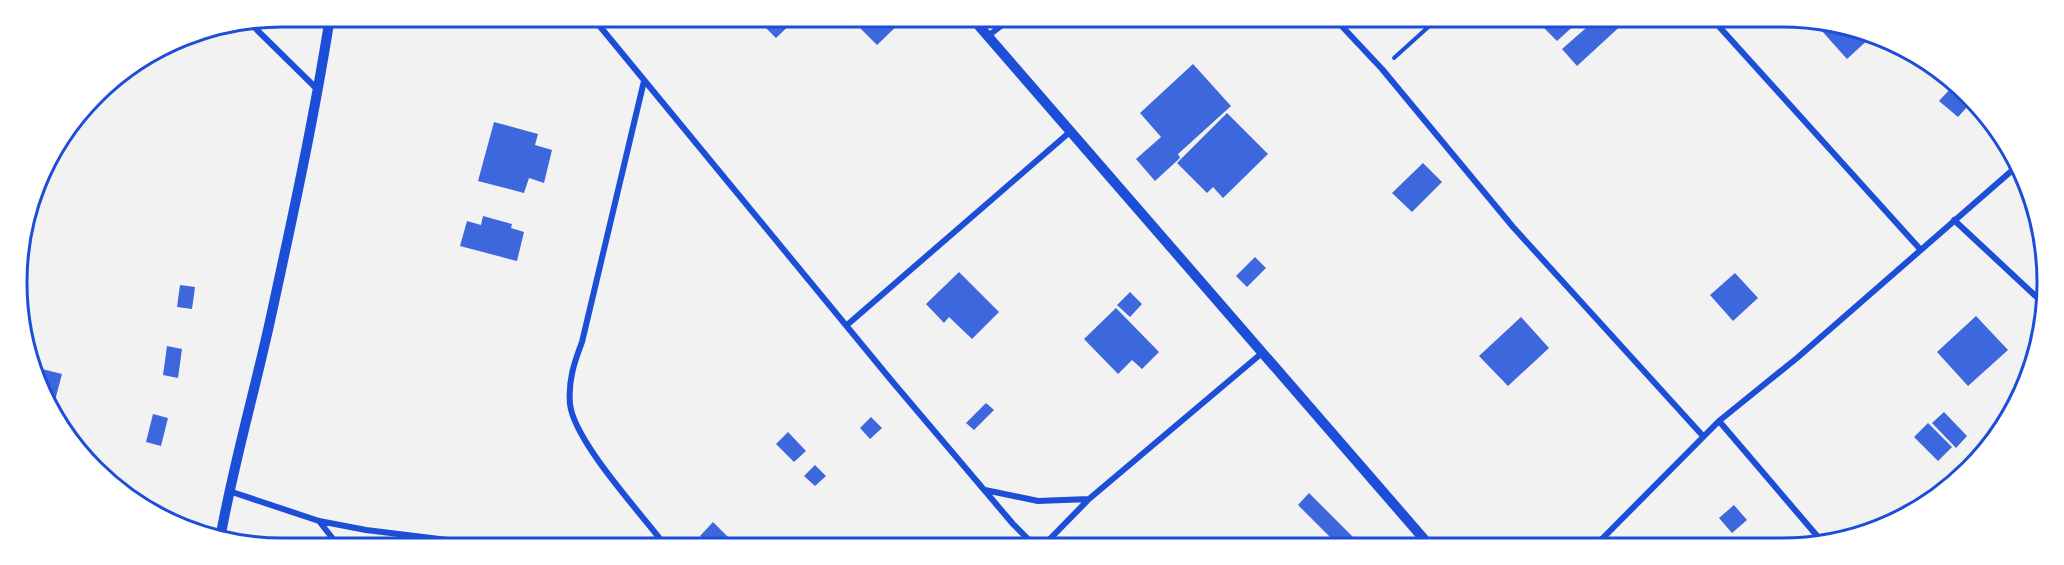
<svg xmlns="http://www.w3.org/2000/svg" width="2064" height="565" font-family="Arial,sans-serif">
	<rect width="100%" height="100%" fill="#f2f2f2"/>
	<path fill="#3d67dc" d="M 756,18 L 797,18 L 776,38 Z
		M 858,18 L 900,19 L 902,21 L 877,45 L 854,22 Z
		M 1537,21 L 1579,21 L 1557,41 Z
		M 1594,21 L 1626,21 L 1577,66 L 1562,49 Z
		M 1813,21 L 1833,22 L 1871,37 L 1847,59 Z
		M 1193,64 L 1231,106 L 1178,154 L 1180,158 L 1155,181 L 1136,159 L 1161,137 L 1140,113 Z
		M 1950,89 L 1968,106 L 1958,117 L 1939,101 Z
		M 1227,113 L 1268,154 L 1223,198 L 1213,187 L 1207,193 L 1177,163 Z
		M 494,122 L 538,134 L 535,145 L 552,150 L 544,183 L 529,178 L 524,193 L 478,181 Z
		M 1423,163 L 1442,182 L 1412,212 L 1392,193 Z
		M 483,216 L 512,224 L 511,228 L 524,232 L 517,261 L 460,246 L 467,221 L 481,225 Z
		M 1255,257 L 1266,268 L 1247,287 L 1236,276 Z
		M 959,272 L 999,312 L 972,339 L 949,317 L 944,323 L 926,304 Z
		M 1735,273 L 1758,298 L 1733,321 L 1710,295 Z
		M 180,285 L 195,287 L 192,309 L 177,307 Z
		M 1130,292 L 1142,304 L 1130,317 L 1117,305 Z
		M 1116,308 L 1159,352 L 1142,369 L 1132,360 L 1118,374 L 1084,339 Z
		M 1976,316 L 2008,350 L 1968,386 L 1937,352 Z
		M 1521,317 L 1549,348 L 1508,386 L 1479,356 Z
		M 167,346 L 182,349 L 178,378 L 163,375 Z
		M 38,368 L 62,374 L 53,408 L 36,373 Z
		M 986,403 L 994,410 L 974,430 L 966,423 Z
		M 1944,412 L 1967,436 L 1956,448 L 1932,423 Z
		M 153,414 L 168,418 L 161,446 L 146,442 Z
		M 871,417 L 882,428 L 870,439 L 860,428 Z
		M 1928,423 L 1952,447 L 1938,461 L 1914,437 Z
		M 788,432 L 806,451 L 794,462 L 776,444 Z
		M 815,465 L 826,476 L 815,486 L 804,476 Z
		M 1309,493 L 1359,543 L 1357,545 L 1338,545 L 1298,505 Z
		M 1734,505 L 1747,520 L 1732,533 L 1719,518 Z
		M 713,522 L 735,544 L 709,544 L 700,536 Z"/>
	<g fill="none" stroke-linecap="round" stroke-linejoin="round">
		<path stroke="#1d4ed8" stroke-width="4" d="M 1394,58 L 1436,20"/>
		<path stroke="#1d4ed8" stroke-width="6" d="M 593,18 L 891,380 L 1013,524 L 1034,545
			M 1336,20 L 1382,69 L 1513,227 L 1703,436
			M 1714,21 L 1920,249
			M 250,23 L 318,90
			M 988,36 L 1010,19
			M 644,81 L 582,342 C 574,363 568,381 570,404 C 574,441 640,512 664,544
			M 1954,220 L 2042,302
			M 847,325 L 1071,131
			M 1719,421 L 1824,544
			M 985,490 L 1038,501 L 1089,499
			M 229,491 L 319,521 L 366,530 L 480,544
			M 319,521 L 337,544
			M 1044,545 L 1089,499 L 1262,353
			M 1595,546 L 1719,421 L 1797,358 L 2016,167"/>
		<path stroke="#1d4ed8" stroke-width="10" d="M 973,19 L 1430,546
			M 220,539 C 233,466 254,394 270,321 C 292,220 314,119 330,17"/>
	</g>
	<path d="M0 0H2064V565H0ZM282 27H1782A255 255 0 0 1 2037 282V283A255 255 0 0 1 1782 538H282A255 255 0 0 1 27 283V282A255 255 0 0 1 282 27Z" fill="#fff" fill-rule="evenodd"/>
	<path fill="none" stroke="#1d4ed8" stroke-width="3" d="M282 27H1782A255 255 0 0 1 2037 282V283A255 255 0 0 1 1782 538H282A255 255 0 0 1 27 283V282A255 255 0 0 1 282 27Z"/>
</svg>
